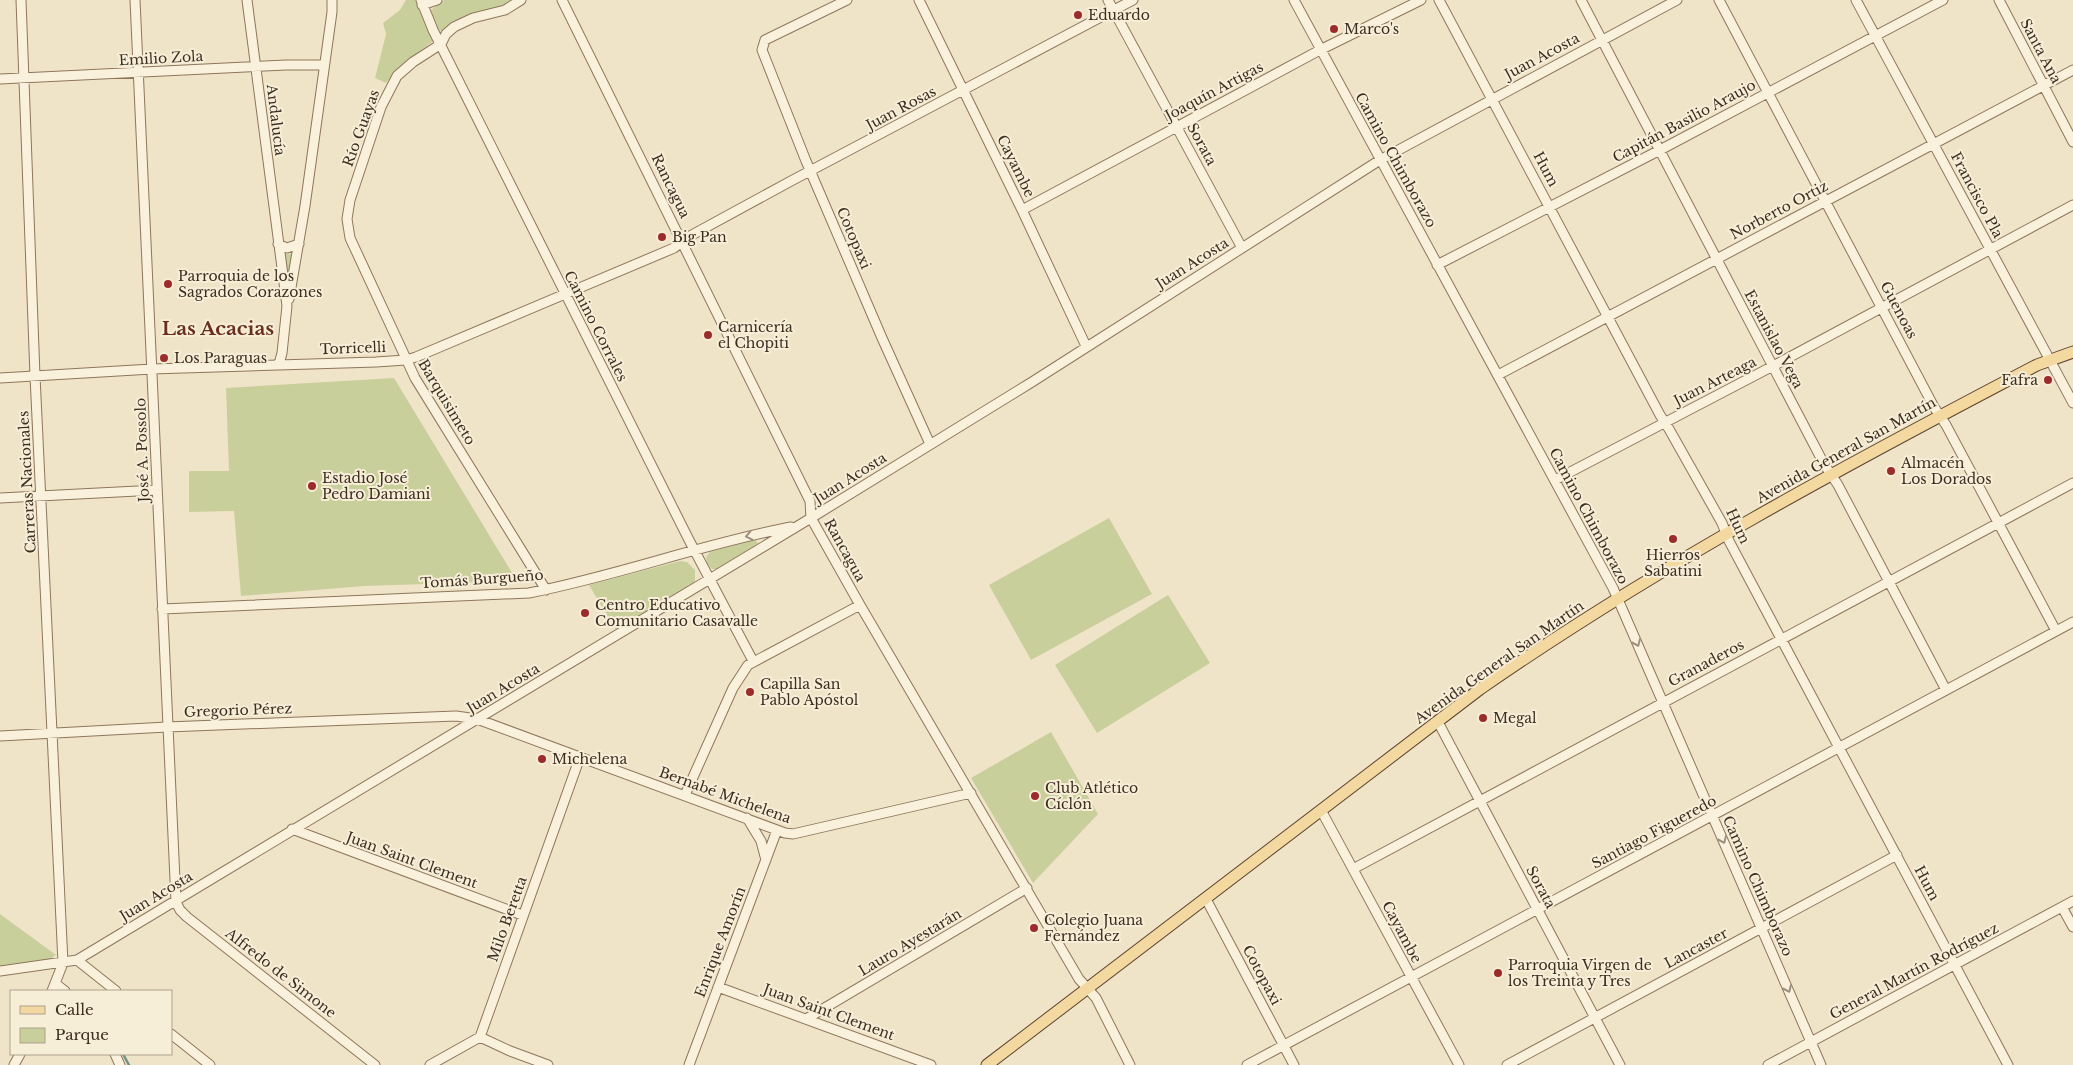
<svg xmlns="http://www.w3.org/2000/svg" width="2073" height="1065" font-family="'Libre Baskerville',serif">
	<rect width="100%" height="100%" fill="#f0e4c8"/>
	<path fill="#c9cf9b" d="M 406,0 L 417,0 L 433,41 L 402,65 L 386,83 L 375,78 L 386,34 L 383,23 L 400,10 Z
		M 444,0 L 512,0 L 497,8 L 473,13 L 441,31 L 437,28 L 431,10 Z
		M 285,254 L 294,254 L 291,276 L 288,276 Z
		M 394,378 L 517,581 L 364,586 L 241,596 L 234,511 L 189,512 L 189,471 L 229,471 L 226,388 Z
		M 1109,518 L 1152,594 L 1031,660 L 989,585 Z
		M 755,540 L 759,544 L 719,569 L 712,569 L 707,563 L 706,557 L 710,552 Z
		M 680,561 L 687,562 L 695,570 L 695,581 L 692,586 L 616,630 L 589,585 Z
		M 1168,595 L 1210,663 L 1097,733 L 1055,665 Z
		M 1051,732 L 1098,814 L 1033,883 L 971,778 Z
		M 0,914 L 56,955 L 50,959 L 0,967 Z"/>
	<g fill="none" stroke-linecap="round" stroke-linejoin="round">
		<path stroke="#6f938a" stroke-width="2.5" d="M 123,1054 L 129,1065"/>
		<g stroke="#8d765c" stroke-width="11">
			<path id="minor" d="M 21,0 L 35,376 L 63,963 L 52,991
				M 135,0 L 176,902 L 180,910 L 187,917 L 375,1065
				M 247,0 L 287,306 L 282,353 L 279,364
				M 421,0 L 433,30 L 689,540 L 753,661
				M 521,0 L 505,10 L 473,18 L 454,27 L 446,34 L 441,44 L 413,62 L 397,76 L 381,107 L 350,200 L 347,219 L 350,238 L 415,378 L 546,590
				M 562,0 L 810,501 L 811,518 L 860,605 L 1079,979 L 1096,998 L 1130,1065
				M 847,0 L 765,40 L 762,50 L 806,161 L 882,338 L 930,444
				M 919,0 L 1022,210 L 1086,346
				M 1108,0 L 1242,248
				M 1294,0 L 1613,588 L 1821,1065
				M 1439,0 L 1660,415 L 1669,429 L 1722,523 L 1729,541 L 2008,1065
				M 1581,0 L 1824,464 L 1838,485 L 1946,690
				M 1719,0 L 1934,407 L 1946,425 L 2056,631
				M 1856,0 L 2073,403
				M 1999,0 L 2073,142
				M 422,5 L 437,0
				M 0,79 L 286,65 L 324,65
				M 1022,210 L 1320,50 L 1421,0
				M 278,244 L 287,248 L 299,244
				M 1437,265 L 1660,150 L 1943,0
				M 289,299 L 305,206 L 332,12 L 332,0
				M 1498,375 L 2073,70
				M 0,378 L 152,369 L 376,362 L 406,360 L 416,357 L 674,248 L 690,236 L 791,181 L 1133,0
				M 1555,480 L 1773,366 L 2073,205
				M 0,498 L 157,490
				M 162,609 L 529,593 C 617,576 702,544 791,527
				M 1438,722 L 1620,1065
				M 0,736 L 167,727 L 456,716 L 477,719 L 785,833 L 793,834 L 971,793
				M 685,795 L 733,688 L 748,665 L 860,605
				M 1322,812 L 1459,1065
				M 747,818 L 761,841 L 766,860
				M 292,829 L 522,915
				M 1353,869 L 2073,483
				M 1206,899 L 1294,1065
				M 2062,907 L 2073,927
				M 77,960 L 116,991
				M 0,971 L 77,960 L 811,518 L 1032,382 L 1380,160 L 1677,0
				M 56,984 L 65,991
				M 718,987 L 931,1065
				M 806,1019 L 1027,888
				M 171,1034 L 210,1065
				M 480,1037 L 510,1051 L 548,1065
				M 115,1054 L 120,1065
				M 14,1065 L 20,1054
				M 430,1065 L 480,1037 L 580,757
				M 689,1065 L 777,830
				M 1247,1065 L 2073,622
				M 1507,1065 L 1897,855
				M 1768,1065 L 2073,901"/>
		</g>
		<g stroke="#5b4430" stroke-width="13">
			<path id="major" d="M 987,1065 L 1480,689 C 1657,566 1846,465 2037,365 L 2073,352"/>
		</g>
		<use href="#minor" stroke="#faf1dc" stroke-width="9"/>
		<use href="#major" stroke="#f3d9a0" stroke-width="11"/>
	</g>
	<defs><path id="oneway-chevron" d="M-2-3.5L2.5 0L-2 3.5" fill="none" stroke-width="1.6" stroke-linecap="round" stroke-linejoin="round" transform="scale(1.25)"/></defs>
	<g stroke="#9c907e">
		<use href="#oneway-chevron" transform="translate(749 536) rotate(167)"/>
		<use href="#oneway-chevron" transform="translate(1637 643) rotate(66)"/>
		<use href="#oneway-chevron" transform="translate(1723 840) rotate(66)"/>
		<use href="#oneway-chevron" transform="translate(1788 989) rotate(66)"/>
	</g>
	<g fill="#9e2a2b" stroke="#f7eed8" stroke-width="2">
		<circle cx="1078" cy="15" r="5"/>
		<circle cx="1334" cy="29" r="5"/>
		<circle cx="662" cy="237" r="5"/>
		<circle cx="168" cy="284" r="5"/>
		<circle cx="708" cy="335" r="5"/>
		<circle cx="164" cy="358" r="5"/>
		<circle cx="2048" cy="380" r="5"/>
		<circle cx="1891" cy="471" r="5"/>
		<circle cx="312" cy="486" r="5"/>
		<circle cx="1673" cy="539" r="5"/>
		<circle cx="585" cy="613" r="5"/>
		<circle cx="750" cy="692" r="5"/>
		<circle cx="1483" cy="718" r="5"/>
		<circle cx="542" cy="759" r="5"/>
		<circle cx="1035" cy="796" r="5"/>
		<circle cx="1034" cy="928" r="5"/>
		<circle cx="1498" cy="973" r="5"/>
	</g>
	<g text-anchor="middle" stroke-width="4" stroke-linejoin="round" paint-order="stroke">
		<g font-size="14" fill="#3d2e20" stroke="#f7eed8" text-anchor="start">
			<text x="1088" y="20">Eduardo</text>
			<text x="1344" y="34">Marco's</text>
			<text x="672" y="242">Big Pan</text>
			<text x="178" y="281">Parroquia de los<tspan x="178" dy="16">Sagrados Corazones</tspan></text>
			<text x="718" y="332">Carnicería<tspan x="718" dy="16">el Chopiti</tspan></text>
			<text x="174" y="363">Los Paraguas</text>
			<text x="2038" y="385" text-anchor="end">Fafra</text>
			<text x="1901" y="468">Almacén<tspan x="1901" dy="16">Los Dorados</tspan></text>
			<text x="322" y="483">Estadio José<tspan x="322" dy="16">Pedro Damiani</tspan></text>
			<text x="1673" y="560" text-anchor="middle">Hierros<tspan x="1673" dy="16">Sabatini</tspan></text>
			<text x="595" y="610">Centro Educativo<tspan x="595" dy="16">Comunitario Casavalle</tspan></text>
			<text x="760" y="689">Capilla San<tspan x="760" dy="16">Pablo Apóstol</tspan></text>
			<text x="1493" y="723">Megal</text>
			<text x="552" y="764">Michelena</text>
			<text x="1045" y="793">Club Atlético<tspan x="1045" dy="16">Cíclón</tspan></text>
			<text x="1044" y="925">Colegio Juana<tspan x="1044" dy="16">Fernández</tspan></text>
			<text x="1508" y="970">Parroquia Virgen de<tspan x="1508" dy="16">los Treinta y Tres</tspan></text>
		</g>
		<g font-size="14" fill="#3d2e20" stroke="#f7eed8">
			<text transform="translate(2041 51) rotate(62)" y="5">Santa Ana</text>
			<text transform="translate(1542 56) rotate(-28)" y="5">Juan Acosta</text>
			<text transform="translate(161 58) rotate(-3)" y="5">Emilio Zola</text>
			<text transform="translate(1214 91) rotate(-28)" y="5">Joaquín Artigas</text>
			<text transform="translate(901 108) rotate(-28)" y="5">Juan Rosas</text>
			<text transform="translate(276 120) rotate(83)" y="5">Andalucía</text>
			<text transform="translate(1684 121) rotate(-28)" y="5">Capitán Basilio Araujo</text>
			<text transform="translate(361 128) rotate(-70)" y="5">Río Guayas</text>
			<text transform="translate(1202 144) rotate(62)" y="5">Sorata</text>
			<text transform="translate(1396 160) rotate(61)" y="5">Camino Chimborazo</text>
			<text transform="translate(1016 166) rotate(64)" y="5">Cayambe</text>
			<text transform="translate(1546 169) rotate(62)" y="5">Hum</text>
			<text transform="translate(671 186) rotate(64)" y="5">Rancagua</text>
			<text transform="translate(1977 195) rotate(62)" y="5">Francisco Pla</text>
			<text transform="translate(1779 210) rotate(-28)" y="5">Norberto Ortiz</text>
			<text transform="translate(854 238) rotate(67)" y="5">Cotopaxi</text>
			<text transform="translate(1192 263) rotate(-32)" y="5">Juan Acosta</text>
			<text transform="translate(1899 310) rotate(62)" y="5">Guenoas</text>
			<text transform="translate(596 326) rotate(63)" y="5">Camino Corrales</text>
			<text transform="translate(1774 339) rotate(62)" y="5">Estanislao Vega</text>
			<text transform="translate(353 348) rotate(-2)" y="5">Torricelli</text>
			<text transform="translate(1715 381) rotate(-27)" y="5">Juan Arteaga</text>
			<text transform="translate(447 402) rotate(59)" y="5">Barquisimeto</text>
			<text transform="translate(142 450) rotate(-92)" y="5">José A. Possolo</text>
			<text transform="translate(1846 450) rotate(-29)" y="5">Avenida General San Martín</text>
			<text transform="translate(850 478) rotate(-32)" y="5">Juan Acosta</text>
			<text transform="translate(27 482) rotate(-93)" y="5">Carreras Nacionales</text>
			<text transform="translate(1589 516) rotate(62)" y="5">Camino Chimborazo</text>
			<text transform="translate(1738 526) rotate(65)" y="5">Hum</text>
			<text transform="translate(845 550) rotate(61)" y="5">Rancagua</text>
			<text transform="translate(482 579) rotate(-4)" y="5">Tomás Burgueño</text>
			<text transform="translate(1499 662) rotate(-35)" y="5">Avenida General San Martín</text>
			<text transform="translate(1706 663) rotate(-28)" y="5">Granaderos</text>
			<text transform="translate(503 688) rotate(-31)" y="5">Juan Acosta</text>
			<text transform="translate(238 710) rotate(-2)" y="5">Gregorio Pérez</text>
			<text transform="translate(725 795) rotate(20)" y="5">Bernabé Michelena</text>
			<text transform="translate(1654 832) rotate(-28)" y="5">Santiago Figueredo</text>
			<text transform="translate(412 860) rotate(20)" y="5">Juan Saint Clement</text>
			<text transform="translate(1927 883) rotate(62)" y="5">Hum</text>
			<text transform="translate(1758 886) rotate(66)" y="5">Camino Chimborazo</text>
			<text transform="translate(1541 887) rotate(62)" y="5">Sorata</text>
			<text transform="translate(156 896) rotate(-31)" y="5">Juan Acosta</text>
			<text transform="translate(507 919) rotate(-70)" y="5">Milo Beretta</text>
			<text transform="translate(1402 932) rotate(62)" y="5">Cayambe</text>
			<text transform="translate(720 942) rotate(-69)" y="5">Enrique Amorín</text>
			<text transform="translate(910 942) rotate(-31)" y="5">Lauro Ayestarán</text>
			<text transform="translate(1696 948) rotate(-28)" y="5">Lancaster</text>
			<text transform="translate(1914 971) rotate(-28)" y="5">General Martín Rodríguez</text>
			<text transform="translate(281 973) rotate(38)" y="5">Alfredo de Simone</text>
			<text transform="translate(1262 975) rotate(62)" y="5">Cotopaxi</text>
			<text transform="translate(829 1012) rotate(20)" y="5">Juan Saint Clement</text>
		</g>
		<g font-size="19" font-weight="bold" fill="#6b2e1e" stroke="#f7eed8">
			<text x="218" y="335">Las Acacias</text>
		</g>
	</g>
	<rect x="10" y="990" width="162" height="65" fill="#f7eed8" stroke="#ada18e"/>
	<rect x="20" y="1006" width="25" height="8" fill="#f3d9a0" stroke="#ada18e"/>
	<text x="55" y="1015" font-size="15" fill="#3d2e20">Calle</text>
	<rect x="20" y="1028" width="25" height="15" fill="#c9cf9b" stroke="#ada18e"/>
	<text x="55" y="1040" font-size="15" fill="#3d2e20">Parque</text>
</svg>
